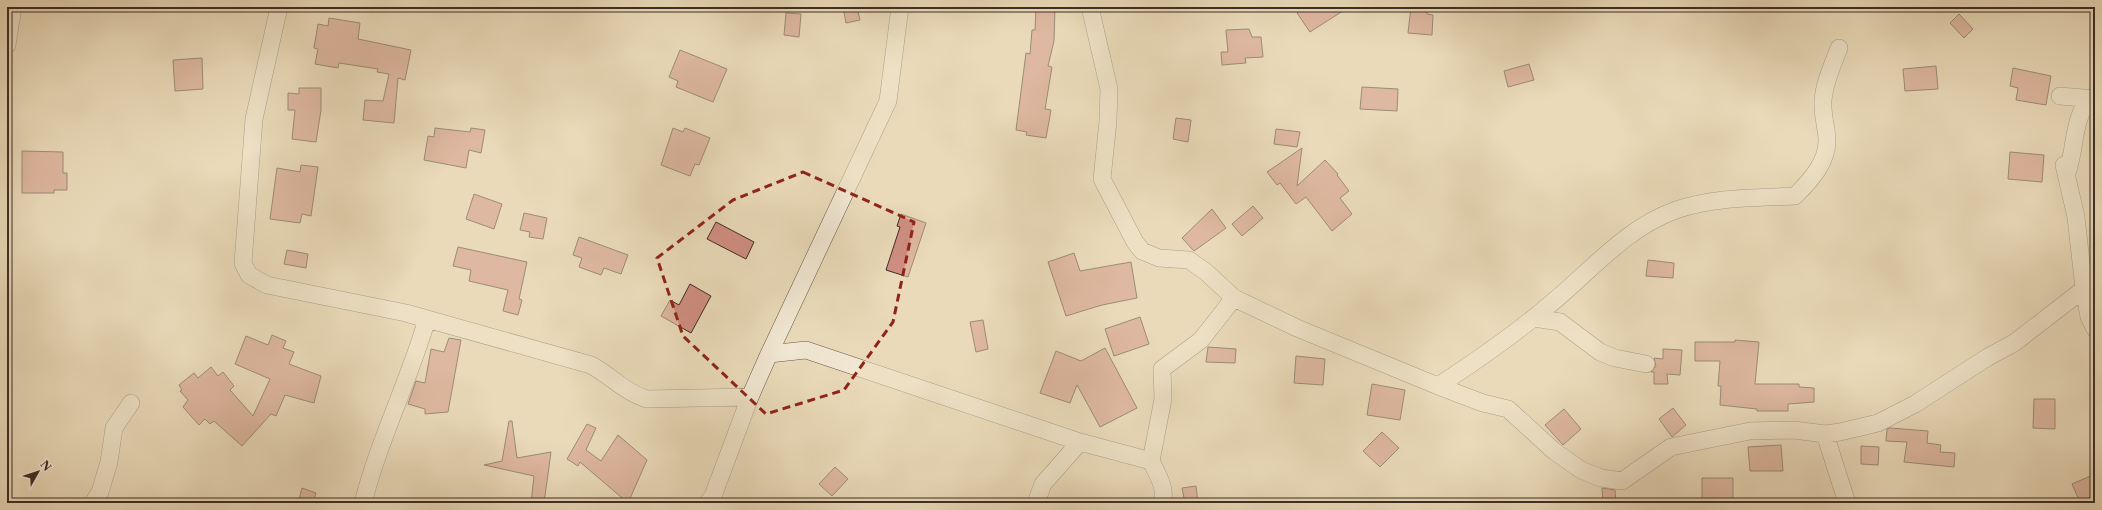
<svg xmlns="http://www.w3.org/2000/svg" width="2102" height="510" font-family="'Libre Caslon Text',serif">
	<rect width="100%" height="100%" fill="#eadab9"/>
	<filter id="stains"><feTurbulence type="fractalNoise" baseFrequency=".005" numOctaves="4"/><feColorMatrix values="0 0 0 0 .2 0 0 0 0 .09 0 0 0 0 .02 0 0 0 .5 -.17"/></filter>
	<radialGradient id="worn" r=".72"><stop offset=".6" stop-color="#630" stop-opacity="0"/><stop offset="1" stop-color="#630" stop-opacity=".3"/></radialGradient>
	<path fill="#d08e82" stroke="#3c2e27" d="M 843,7 L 857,7 L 860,20 L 846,23 Z
		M 1036,7 L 1055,7 L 1054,41 L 1048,66 L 1052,67 L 1045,109 L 1051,110 L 1046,138 L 1026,135 L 1027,132 L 1016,130 L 1026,53 L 1030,54 L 1032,30 L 1035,30 Z
		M 1307,7 L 1349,7 L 1310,32 L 1297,13 Z
		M 1411,7 L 1427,7 L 1427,14 L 1433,15 L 1432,35 L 1408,33 Z
		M 786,13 L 801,14 L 799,37 L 784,35 Z
		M 1959,14 L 1973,29 L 1964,38 L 1950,23 Z
		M 329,18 L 360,23 L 358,39 L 411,50 L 405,80 L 398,78 L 394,123 L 363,120 L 365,100 L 383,101 L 389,74 L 377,72 L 378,69 L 339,63 L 338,68 L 315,64 L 318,49 L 314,48 L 318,24 L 328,26 Z
		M 1249,29 L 1252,37 L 1261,37 L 1263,57 L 1245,58 L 1246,63 L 1222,65 L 1221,52 L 1228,52 L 1226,30 Z
		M 680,50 L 727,69 L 713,102 L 676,87 L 678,81 L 669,77 Z
		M 202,58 L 203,89 L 175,91 L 173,60 Z
		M 1529,64 L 1534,80 L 1508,87 L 1504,71 Z
		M 1936,66 L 1938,89 L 1905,91 L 1903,69 Z
		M 2013,68 L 2051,76 L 2046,105 L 2016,100 L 2018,88 L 2010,86 Z
		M 1362,87 L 1398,89 L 1397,111 L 1360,109 Z
		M 299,88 L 321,88 L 321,110 L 316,142 L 292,139 L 295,110 L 288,110 L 288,93 L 299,94 Z
		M 1176,118 L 1191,120 L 1188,142 L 1173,139 Z
		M 435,128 L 470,132 L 471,128 L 485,130 L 481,153 L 469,150 L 466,168 L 424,160 L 428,136 L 434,137 Z
		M 673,128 L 683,132 L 685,128 L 710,138 L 699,165 L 695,164 L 690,176 L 661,165 Z
		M 1276,129 L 1300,132 L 1297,147 L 1274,144 Z
		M 1302,148 L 1297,186 L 1325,160 L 1338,174 L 1337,175 L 1349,191 L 1340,198 L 1352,214 L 1332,231 L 1306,197 L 1296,204 L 1280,183 L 1277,185 L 1267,172 Z
		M 22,151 L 63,152 L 63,173 L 67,173 L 67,190 L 54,190 L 54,193 L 22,193 Z
		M 2010,152 L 2044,155 L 2042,182 L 2008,179 Z
		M 301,165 L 318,167 L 311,216 L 302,214 L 300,223 L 270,219 L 277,168 L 300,172 Z
		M 474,194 L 502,204 L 494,229 L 466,219 Z
		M 1253,206 L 1263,218 L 1242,236 L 1232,224 Z
		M 1212,209 L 1226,228 L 1194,251 L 1182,238 Z
		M 524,213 L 547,218 L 543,239 L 529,237 L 530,232 L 520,230 Z
		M 901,214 L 926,223 L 908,277 L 886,270 L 900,227 L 897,226 Z
		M 716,222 L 754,242 L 746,259 L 707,239 Z
		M 579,237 L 628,255 L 621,274 L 604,268 L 601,275 L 579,267 L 582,258 L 573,255 Z
		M 458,247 L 527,262 L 519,299 L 522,300 L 518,315 L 503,311 L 508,290 L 469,281 L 471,270 L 453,266 Z
		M 287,250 L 308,254 L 306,268 L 284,264 Z
		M 1074,253 L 1080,271 L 1131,262 L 1137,298 L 1102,305 L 1066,316 L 1048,262 Z
		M 1648,260 L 1674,263 L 1673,278 L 1646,276 Z
		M 690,284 L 711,296 L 691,333 L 661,316 L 670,300 L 679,305 Z
		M 1140,317 L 1149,344 L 1114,356 L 1105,329 Z
		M 983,320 L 988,349 L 976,352 L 970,322 Z
		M 272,335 L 286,341 L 283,348 L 294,352 L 289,364 L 321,376 L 314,403 L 285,395 L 276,416 L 271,414 L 242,446 L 214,421 L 210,424 L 205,419 L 199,425 L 183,407 L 188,400 L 180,391 L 182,390 L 179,385 L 194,373 L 198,378 L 211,367 L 218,376 L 223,372 L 234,386 L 230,390 L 253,416 L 270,379 L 235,364 L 246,336 L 268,345 Z
		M 449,338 L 461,340 L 448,412 L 425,414 L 425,409 L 408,404 L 416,381 L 425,383 L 431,349 L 444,352 Z
		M 1735,340 L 1759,342 L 1755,384 L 1799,384 L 1799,387 L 1814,388 L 1814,402 L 1788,404 L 1788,411 L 1757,411 L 1757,409 L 1720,405 L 1721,386 L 1718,386 L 1720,361 L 1695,361 L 1695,342 L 1735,342 Z
		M 1208,347 L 1236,349 L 1235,363 L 1206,362 Z
		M 1105,348 L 1137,408 L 1100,427 L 1077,385 L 1070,403 L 1040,393 L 1056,351 L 1081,361 Z
		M 1663,349 L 1682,350 L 1680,375 L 1667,374 L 1668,384 L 1654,384 L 1654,372 L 1651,372 L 1656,366 L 1654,358 L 1663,359 Z
		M 1296,356 L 1325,359 L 1323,385 L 1294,383 Z
		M 1372,384 L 1405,390 L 1400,420 L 1367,415 Z
		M 2034,399 L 2055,399 L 2055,429 L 2033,428 Z
		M 1673,408 L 1686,425 L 1672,437 L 1659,419 Z
		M 1564,409 L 1581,429 L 1563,445 L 1545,425 Z
		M 509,421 L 512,421 L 517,458 L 551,452 L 544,503 L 531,503 L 534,476 L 484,465 L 502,461 Z
		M 587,424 L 596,428 L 586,450 L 601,461 L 618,435 L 647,460 L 628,503 L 580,462 L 578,466 L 567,459 Z
		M 1890,428 L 1928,431 L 1927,443 L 1941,445 L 1940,452 L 1955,453 L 1954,467 L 1904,462 L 1907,442 L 1886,441 L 1887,429 Z
		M 1382,432 L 1399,448 L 1380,467 L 1363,451 Z
		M 1781,445 L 1783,471 L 1750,471 L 1748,447 Z
		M 1861,446 L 1879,447 L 1878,465 L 1861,464 Z
		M 835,467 L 848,479 L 832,496 L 819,484 Z
		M 2095,474 L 2095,495 L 2080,502 L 2072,484 Z
		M 1702,478 L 1733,478 L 1733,502 L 1702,501 Z
		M 1196,486 L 1198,503 L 1185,503 L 1182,488 Z
		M 302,488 L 316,493 L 313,503 L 298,503 Z
		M 1602,488 L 1615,490 L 1616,503 L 1603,503 Z"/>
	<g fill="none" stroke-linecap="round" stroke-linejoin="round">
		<g stroke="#68594c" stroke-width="18">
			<path id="minor" d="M 279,7 L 254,119 L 243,263 L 249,275 L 267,285 L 406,313 L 427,319 C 409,381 379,440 363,503
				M 1090,7 L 1109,89 L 1108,121 L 1102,179 L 1135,242 L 1142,251 L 1159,258 L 1189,260 L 1206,272 L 1234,298 L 1297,328 L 1438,386 L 1483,403 L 1508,409 L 1554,451 L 1581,470 L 1601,478 L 1622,481 L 1671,447 L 1750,431 L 1794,430 L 1825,434 L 1840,432 L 1878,423 L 1915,404 L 1988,357 L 2014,343 L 2084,289 L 2076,217 L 2064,165
				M 7,45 L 13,7
				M 2060,96 L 2095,99
				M 2067,173 C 2076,148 2072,122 2089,99
				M 2084,289 L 2089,317 L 2095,329
				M 1534,318 L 1560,322 L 1600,352 L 1615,358 L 1646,364
				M 427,319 L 591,365 C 611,376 626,393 647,399 L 750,397
				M 769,354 L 806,350 L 1080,442
				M 1438,386 C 1476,361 1513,336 1548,306 C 1589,273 1625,228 1676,210 C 1714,197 1755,198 1795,196 C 1811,180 1828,162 1827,138 C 1826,126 1822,113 1823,101 C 1824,83 1833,64 1839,48
				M 1825,434 L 1847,503
				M 1151,461 C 1157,474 1167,488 1162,503
				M 93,503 L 100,492 L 109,462 L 114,428 L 131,403
				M 708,503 L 713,496 L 750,397 L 769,354 L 888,101 L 900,7
				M 1036,503 L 1043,484 L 1080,442 L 1151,461 L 1163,399 L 1162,369 L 1201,340 L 1234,298"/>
		</g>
		<use href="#minor" stroke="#f1e7d2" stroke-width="17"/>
	</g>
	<path d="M0 0H2102V510H0ZM 803,172 L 914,222 L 893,322 L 844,390 L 766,414 L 683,336 L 657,258 L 733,200 Z" fill="#eadab9" fill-opacity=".55" fill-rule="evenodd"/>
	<path fill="none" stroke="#8f2418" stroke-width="3" stroke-dasharray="8 5" stroke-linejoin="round" d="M 803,172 L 914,222 L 893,322 L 844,390 L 766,414 L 683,336 L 657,258 L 733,200 Z"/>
	<rect width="2102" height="510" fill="none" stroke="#eadab9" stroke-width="24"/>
	<rect x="8" y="8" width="2086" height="494" fill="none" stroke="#3c2e27" stroke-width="2"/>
	<rect x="12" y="12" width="2078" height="486" fill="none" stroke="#3c2e27"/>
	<g transform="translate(38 472) rotate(51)" stroke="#f1e7d2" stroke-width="3" paint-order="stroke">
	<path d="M0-3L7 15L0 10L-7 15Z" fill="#3c2e27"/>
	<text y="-6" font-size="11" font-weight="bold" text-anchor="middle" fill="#3c2e27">N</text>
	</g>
	<rect width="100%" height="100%" filter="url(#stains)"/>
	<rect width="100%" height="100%" fill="url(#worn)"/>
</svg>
